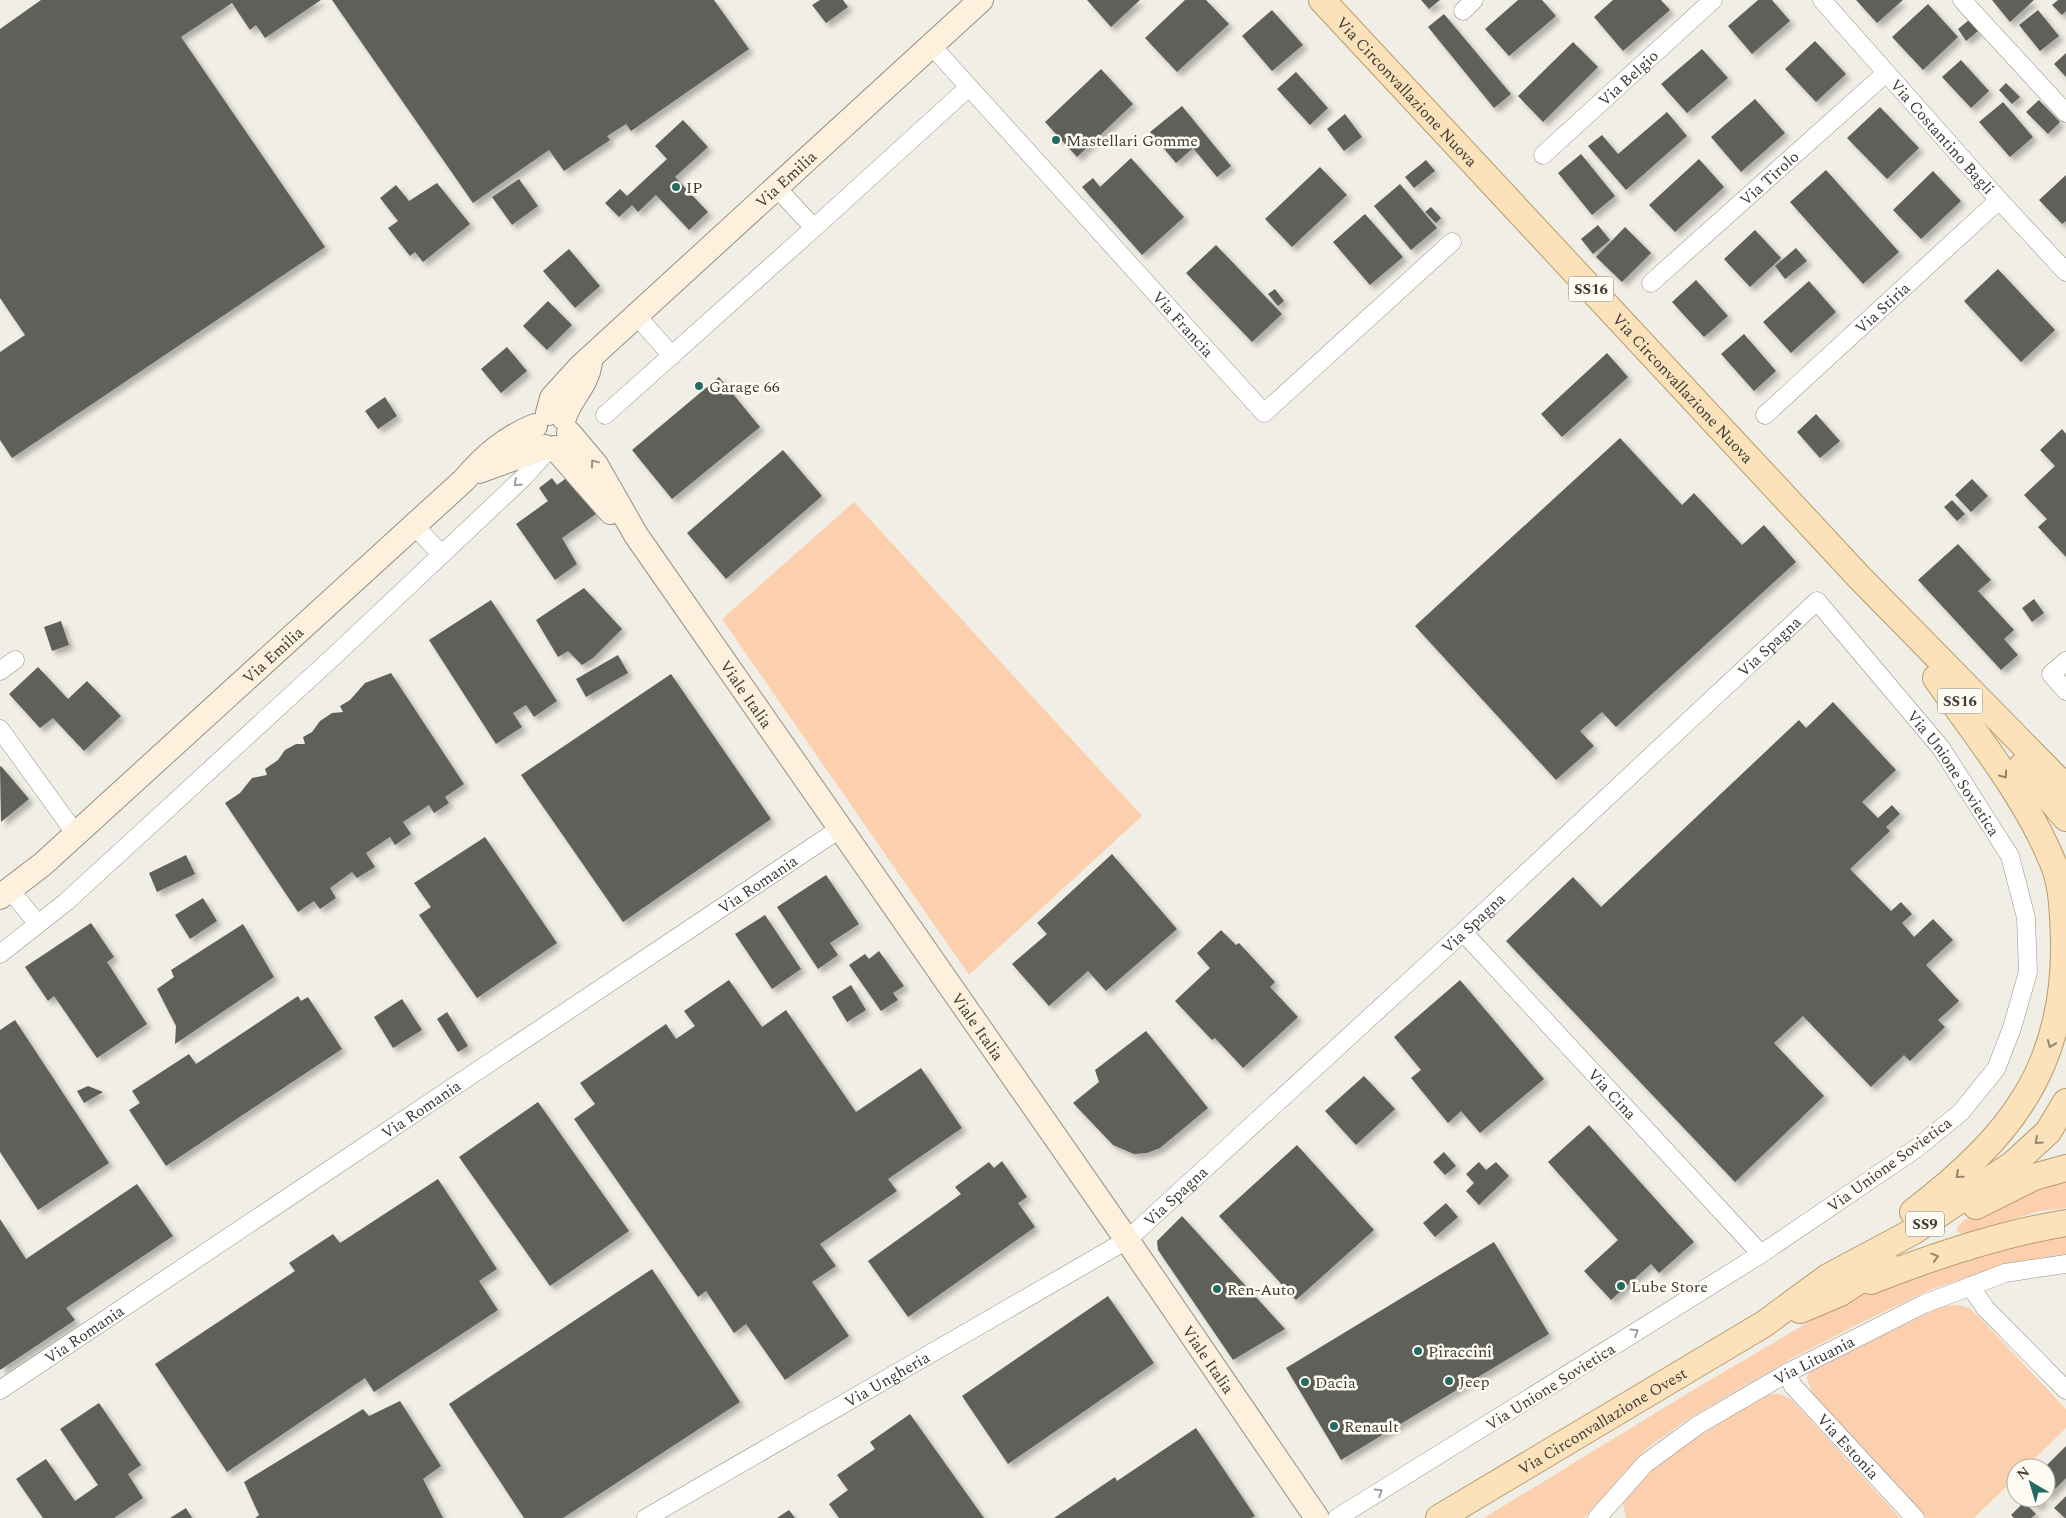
<svg xmlns="http://www.w3.org/2000/svg" width="2066" height="1518" font-family="Spectral,serif">
	<defs>
		<filter id="shadow"><feDropShadow dx="4.5" dy="4.5" stdDeviation="2.5" flood-color="#0004"/></filter>
	</defs>
	<rect width="100%" height="100%" fill="#f0eee5"/>
	<path fill="#fcd0ae" d="M 854,502 L 1142,816 L 969,975 L 722,619 Z
		M 2066,1175 L 2066,1208 L 2040,1211 L 1965,1234 L 1957,1232 C 1954,1213 2049,1180 2066,1175 Z
		M 2066,1227 L 2066,1255 L 2001,1266 L 1932,1289 L 1860,1323 L 1789,1360 L 1688,1419 L 1646,1449 L 1584,1518 L 1484,1518 L 1698,1387 L 1831,1309 L 1892,1278 Z
		M 1958,1305 L 1969,1308 L 1978,1316 L 2066,1409 L 2066,1428 L 2025,1468 L 2016,1468 L 2016,1477 L 1974,1518 L 1926,1518 L 1812,1393 L 1807,1378 L 1810,1370 L 1943,1306 Z
		M 1767,1394 L 1780,1394 L 1791,1399 L 1900,1518 L 1626,1518 L 1623,1503 L 1647,1474 L 1674,1452 Z"/>
	<path fill="#60615a" filter="url(#shadow)" d="M 41,0 L 321,0 L 265,38 L 256,25 L 250,30 L 232,3 L 181,37 L 325,247 L 12,458 L 0,440 L 0,352 L 25,335 L 0,298 L 0,29 Z
		M 332,0 L 714,0 L 749,49 L 631,131 L 626,124 L 607,136 L 610,140 L 564,171 L 549,150 L 473,203 Z
		M 820,0 L 843,0 L 848,7 L 826,23 L 812,5 Z
		M 1087,0 L 1140,0 L 1111,27 Z
		M 1185,0 L 1206,0 L 1229,24 L 1177,72 L 1145,38 Z
		M 1421,0 L 1440,0 L 1429,9 Z
		M 1518,0 L 1542,0 L 1556,16 L 1509,56 L 1485,29 Z
		M 1613,0 L 1661,0 L 1670,10 L 1623,51 L 1594,17 Z
		M 1758,0 L 1772,0 L 1790,21 L 1752,54 L 1728,26 Z
		M 1856,0 L 1903,0 L 1877,23 Z
		M 1992,0 L 2034,0 L 2010,22 Z
		M 2058,0 L 2066,0 L 2066,11 L 2062,15 L 2052,5 Z
		M 1928,4 L 1958,37 L 1923,70 L 1892,37 Z
		M 1272,10 L 1303,45 L 1272,71 L 1242,36 Z
		M 2038,10 L 2059,36 L 2040,51 L 2019,25 Z
		M 1444,14 L 1511,94 L 1494,108 L 1428,27 Z
		M 1969,20 L 1978,31 L 1966,41 L 1958,29 Z
		M 1815,41 L 1846,74 L 1816,102 L 1785,69 Z
		M 1573,42 L 1598,67 L 1543,122 L 1518,96 Z
		M 1702,49 L 1728,78 L 1687,113 L 1661,84 Z
		M 2066,53 L 2066,77 L 2054,64 Z
		M 1961,60 L 1989,91 L 1971,108 L 1942,77 Z
		M 1101,69 L 1133,104 L 1077,157 L 1045,122 Z
		M 1296,72 L 1328,108 L 1310,125 L 1277,89 Z
		M 2006,83 L 2020,97 L 2012,104 L 1999,90 Z
		M 1755,99 L 1785,133 L 1741,172 L 1711,137 Z
		M 2039,100 L 2060,122 L 2048,134 L 2026,112 Z
		M 2003,102 L 2033,137 L 2010,157 L 1979,122 Z
		M 1182,106 L 1231,166 L 1217,177 L 1193,148 L 1176,163 L 1150,132 Z
		M 1880,107 L 1919,148 L 1887,179 L 1847,138 Z
		M 1667,112 L 1687,136 L 1626,190 L 1588,146 L 1602,135 L 1618,154 Z
		M 1345,114 L 1362,137 L 1344,151 L 1327,129 Z
		M 683,120 L 708,147 L 675,177 L 708,212 L 689,230 L 656,195 L 638,212 L 632,205 L 619,217 L 605,203 L 620,189 L 627,196 L 667,159 L 655,146 Z
		M 1581,154 L 1615,196 L 1592,215 L 1558,173 Z
		M 1131,158 L 1184,217 L 1142,255 L 1082,187 L 1093,178 L 1100,187 Z
		M 1699,159 L 1724,187 L 1675,232 L 1649,205 Z
		M 1426,160 L 1435,171 L 1414,188 L 1405,177 Z
		M 1320,167 L 1347,195 L 1292,247 L 1265,219 Z
		M 1826,170 L 1899,252 L 1863,284 L 1790,202 Z
		M 1933,171 L 1961,201 L 1921,239 L 1893,210 Z
		M 2066,175 L 2066,221 L 2062,224 L 2039,200 Z
		M 519,179 L 538,206 L 512,225 L 492,197 Z
		M 437,183 L 470,224 L 423,262 L 415,252 L 410,256 L 388,228 L 398,221 L 380,198 L 396,185 L 409,201 Z
		M 1400,184 L 1437,228 L 1411,250 L 1374,206 Z
		M 1431,207 L 1441,218 L 1436,223 L 1425,212 Z
		M 1365,214 L 1403,257 L 1370,285 L 1333,242 Z
		M 1598,225 L 1610,240 L 1593,254 L 1581,239 Z
		M 1625,227 L 1651,253 L 1622,282 L 1596,257 Z
		M 1755,230 L 1781,258 L 1750,287 L 1724,259 Z
		M 1216,245 L 1282,314 L 1252,342 L 1186,273 Z
		M 1796,248 L 1807,261 L 1785,279 L 1775,266 Z
		M 569,249 L 600,286 L 575,308 L 543,271 Z
		M 1998,269 L 2055,330 L 2021,362 L 1964,301 Z
		M 1696,280 L 1728,316 L 1704,337 L 1672,302 Z
		M 1809,281 L 1836,312 L 1791,353 L 1763,322 Z
		M 1275,289 L 1284,301 L 1278,306 L 1268,294 Z
		M 548,301 L 572,325 L 547,350 L 523,326 Z
		M 1744,334 L 1776,371 L 1754,391 L 1721,354 Z
		M 507,347 L 527,371 L 501,393 L 481,369 Z
		M 1607,353 L 1628,377 L 1562,437 L 1541,414 Z
		M 719,377 L 760,427 L 672,499 L 632,450 Z
		M 385,397 L 397,416 L 378,429 L 365,411 Z
		M 1816,414 L 1840,441 L 1820,458 L 1797,432 Z
		M 2062,429 L 2066,434 L 2066,557 L 2038,527 L 2047,519 L 2024,495 L 2055,466 L 2040,450 Z
		M 1620,438 L 1682,505 L 1694,493 L 1742,545 L 1764,525 L 1796,562 L 1616,727 L 1602,712 L 1580,731 L 1594,746 L 1556,780 L 1415,626 Z
		M 783,450 L 822,496 L 726,579 L 687,533 Z
		M 569,476 L 596,514 L 562,538 L 577,564 L 555,580 L 516,524 L 548,501 L 539,488 L 552,478 L 557,485 Z
		M 1972,479 L 1988,496 L 1971,512 L 1955,495 Z
		M 1952,500 L 1965,514 L 1957,521 L 1944,507 Z
		M 1958,544 L 1991,580 L 1978,591 L 2014,630 L 2004,639 L 2018,655 L 2001,670 L 1918,580 Z
		M 584,588 L 622,629 L 593,658 L 582,665 L 568,651 L 558,657 L 536,620 Z
		M 2034,599 L 2044,613 L 2032,622 L 2022,608 Z
		M 491,600 L 557,701 L 534,717 L 526,705 L 513,713 L 522,727 L 496,744 L 429,640 Z
		M 61,621 L 69,645 L 52,651 L 44,627 Z
		M 618,655 L 628,673 L 586,697 L 576,679 Z
		M 38,667 L 68,699 L 87,681 L 121,716 L 84,751 L 53,718 L 40,728 L 9,694 Z
		M 391,673 L 464,784 L 445,797 L 449,803 L 434,813 L 429,805 L 403,822 L 411,834 L 395,845 L 390,837 L 366,853 L 375,867 L 357,878 L 352,872 L 330,888 L 336,898 L 320,909 L 314,901 L 298,912 L 225,803 L 240,793 L 252,778 L 267,775 L 265,769 L 278,760 L 285,750 L 296,744 L 305,744 L 303,737 L 312,732 L 320,721 L 332,713 L 343,712 L 340,706 L 350,700 L 365,683 Z
		M 671,674 L 771,819 L 623,922 L 521,775 Z
		M 1833,702 L 1896,770 L 1862,802 L 1878,818 L 1892,805 L 1900,814 L 1886,827 L 1890,831 L 1850,869 L 1891,911 L 1901,902 L 1912,914 L 1902,923 L 1914,937 L 1933,919 L 1953,940 L 1926,965 L 1959,1001 L 1938,1020 L 1945,1027 L 1910,1061 L 1904,1055 L 1871,1087 L 1803,1016 L 1774,1043 L 1824,1096 L 1735,1182 L 1506,941 L 1573,877 L 1601,907 L 1799,720 L 1806,728 Z
		M 1,766 L 29,799 L 1,822 L 0,767 Z
		M 485,837 L 557,943 L 477,998 L 419,915 L 431,907 L 414,883 Z
		M 1112,854 L 1177,929 L 1106,991 L 1088,971 L 1049,1006 L 1012,964 L 1047,934 L 1037,923 Z
		M 186,855 L 195,874 L 157,892 L 149,873 Z
		M 826,875 L 859,924 L 830,943 L 838,955 L 818,969 L 777,907 Z
		M 203,898 L 217,921 L 190,939 L 175,915 Z
		M 765,915 L 801,969 L 772,989 L 735,934 Z
		M 91,923 L 114,957 L 107,962 L 147,1024 L 97,1058 L 54,996 L 48,1001 L 25,967 Z
		M 243,924 L 274,977 L 175,1044 L 176,1026 L 157,989 L 174,977 L 171,970 Z
		M 1221,930 L 1236,945 L 1239,943 L 1275,982 L 1270,987 L 1298,1017 L 1243,1068 L 1215,1038 L 1212,1040 L 1175,1001 L 1210,968 L 1197,953 Z
		M 879,951 L 904,986 L 893,993 L 898,1000 L 881,1011 L 849,965 L 865,954 L 869,959 Z
		M 729,980 L 762,1027 L 786,1010 L 856,1112 L 921,1068 L 962,1128 L 888,1179 L 897,1191 L 820,1244 L 836,1266 L 812,1282 L 849,1336 L 785,1380 L 746,1324 L 734,1333 L 706,1291 L 698,1297 L 574,1119 L 595,1104 L 580,1083 L 666,1024 L 676,1039 L 695,1026 L 684,1011 Z
		M 1460,980 L 1544,1079 L 1480,1133 L 1461,1111 L 1448,1123 L 1411,1078 L 1421,1070 L 1394,1037 Z
		M 851,985 L 866,1010 L 847,1022 L 832,997 Z
		M 298,996 L 301,1001 L 308,997 L 342,1049 L 166,1166 L 129,1110 L 140,1103 L 132,1091 L 189,1054 L 196,1064 Z
		M 402,999 L 422,1030 L 393,1048 L 374,1017 Z
		M 447,1012 L 468,1046 L 458,1052 L 437,1019 Z
		M 15,1020 L 109,1163 L 38,1210 L 0,1152 L 0,1030 Z
		M 1146,1031 L 1208,1108 L 1160,1148 L 1147,1153 L 1134,1154 L 1113,1145 L 1073,1103 L 1099,1082 L 1095,1070 Z
		M 1364,1076 L 1395,1109 L 1356,1145 L 1325,1111 Z
		M 88,1086 L 103,1092 L 84,1103 L 77,1091 Z
		M 538,1102 L 629,1231 L 550,1286 L 459,1157 Z
		M 1589,1125 L 1694,1242 L 1659,1273 L 1651,1264 L 1611,1300 L 1584,1271 L 1618,1240 L 1548,1162 Z
		M 1297,1145 L 1374,1230 L 1296,1300 L 1219,1216 Z
		M 1444,1152 L 1456,1166 L 1445,1175 L 1433,1162 Z
		M 1002,1161 L 1027,1197 L 1018,1203 L 1035,1227 L 908,1317 L 868,1261 L 961,1194 L 955,1187 L 989,1162 L 994,1168 Z
		M 1479,1162 L 1486,1170 L 1496,1162 L 1509,1176 L 1479,1205 L 1466,1191 L 1474,1183 L 1466,1174 Z
		M 438,1179 L 497,1269 L 479,1281 L 498,1310 L 374,1392 L 365,1378 L 227,1472 L 155,1364 L 295,1271 L 289,1263 L 333,1234 L 340,1243 Z
		M 137,1184 L 173,1236 L 66,1308 L 75,1320 L 0,1370 L 0,1219 L 26,1259 Z
		M 1446,1203 L 1458,1217 L 1435,1237 L 1423,1223 Z
		M 1182,1216 L 1285,1329 L 1233,1360 L 1158,1250 L 1157,1241 Z
		M 1494,1242 L 1549,1334 L 1341,1460 L 1286,1368 Z
		M 652,1269 L 740,1402 L 563,1518 L 524,1518 L 449,1404 Z
		M 1108,1296 L 1154,1363 L 1008,1464 L 962,1396 Z
		M 400,1401 L 441,1466 L 423,1479 L 443,1518 L 255,1518 L 259,1515 L 244,1482 L 363,1409 L 369,1416 Z
		M 99,1403 L 141,1465 L 128,1474 L 143,1498 L 114,1518 L 43,1518 L 16,1479 L 46,1459 L 75,1501 L 98,1485 L 60,1429 Z
		M 910,1414 L 984,1518 L 839,1518 L 829,1504 L 848,1490 L 837,1475 L 875,1449 L 870,1442 Z
		M 1196,1428 L 1255,1516 L 1251,1518 L 1054,1518 L 1115,1477 L 1117,1481 Z
		M 2066,1446 L 2066,1478 L 2037,1507 L 2028,1498 L 2046,1498 L 2044,1468 Z
		M 2066,1496 L 2066,1518 L 2065,1518 L 2054,1508 Z
		M 2024,1502 L 2036,1514 L 2031,1518 L 2014,1518 L 2011,1515 Z
		M 186,1508 L 192,1518 L 170,1518 Z
		M 789,1510 L 795,1518 L 777,1518 Z"/>
	<g fill="none" stroke-linecap="round" stroke-linejoin="round">
		<g stroke="#939189" stroke-width="19">
			<g id="street">
				<path id="s1" d="M 1822,0 L 1999,200 L 2066,272"/>
				<path d="M 1962,0 L 2066,113"/>
				<path d="M 1463,11 L 1474,0"/>
				<path id="s2" d="M 931,45 L 1264,413 L 1452,242"/>
				<path id="s3" d="M 1543,155 L 1713,0"/>
				<path d="M 814,228 L 969,87"/>
				<path id="s4" d="M 1651,283 L 1886,73"/>
				<path d="M 636,315 L 672,356"/>
				<path d="M 605,415 L 814,228 L 776,187"/>
				<path id="s5" d="M 1765,415 L 1999,200"/>
				<path d="M 413,524 L 440,553"/>
				<path d="M 2066,661 L 2051,674 L 2066,691"/>
				<path d="M 0,671 L 15,660"/>
				<path d="M 0,729 L 75,833"/>
				<path d="M 10,890 L 38,924"/>
				<path id="s6" d="M 1463,932 L 1761,1254"/>
				<path d="M 0,954 L 66,902 L 332,658 L 524,477 L 550,448"/>
				<path d="M 1970,1286 L 1986,1309 L 2066,1390"/>
				<path id="s7" d="M 1787,1373 L 1793,1386 L 1915,1518"/>
				<path id="s8" d="M 0,1390 L 841,828"/>
				<path id="s9" d="M 646,1518 L 1127,1240 L 1463,932 L 1817,601 L 1941,748 L 2010,856 L 2026,918 L 2028,972 L 2012,1028 L 1996,1069 L 1961,1112 L 1917,1148 L 1761,1254 L 1337,1518"/>
				<path id="s10" d="M 1597,1518 L 1645,1464 L 1698,1425 L 1787,1373 L 1924,1304 L 2005,1273 L 2066,1264"/>
			</g>
		</g>
		<g stroke="#939189" stroke-width="26">
			<g id="secondary">
				<path id="s11" d="M 548,413 L 552,398 L 580,367 L 981,0"/>
				<path d="M 564,418 C 570,398 587,385 590,363"/>
				<path id="s12" d="M 569,433 L 596,465 L 636,535 L 1127,1240 L 1317,1518"/>
				<path d="M 555,448 L 611,512"/>
				<path d="M 479,471 L 545,447"/>
				<path id="s13" d="M 0,897 L 43,864 L 464,480 C 485,456 505,438 535,426"/>
			</g>
		</g>
		<g stroke="#b79b6e" stroke-width="28">
			<g id="primary">
				<path id="s14" d="M 1322,0 L 1860,578 L 2066,788"/>
				<path d="M 2022,766 L 2066,818"/>
				<path d="M 1976,1206 L 2034,1177 L 2066,1168"/>
				<path d="M 1913,1212 C 2009,1138 2066,1069 2064,941 C 2063,917 2063,886 2053,863 C 2026,796 1977,737 1936,678"/>
				<path d="M 1871,1281 C 1934,1256 1999,1234 2066,1223"/>
				<path d="M 1800,1310 L 1840,1293 L 1886,1263"/>
				<path id="s15" d="M 1439,1518 L 1764,1324 L 1828,1277 L 1914,1231 L 2013,1164 L 2048,1132 L 2066,1102"/>
			</g>
		</g>
		<use href="#street" stroke="#fff" stroke-width="18"/>
		<use href="#secondary" stroke="#fdf0dc" stroke-width="24"/>
		<use href="#primary" stroke="#fbe2ba" stroke-width="26"/>
	</g>
	<defs><path id="oneway-chevron" d="M-2-3.5L2.5 0L-2 3.5" fill="none" stroke-width="1.6" stroke-linecap="round" stroke-linejoin="round" transform="scale(1.25)"/></defs>
	<use stroke="#9c968a" href="#oneway-chevron" transform="translate(594 463) rotate(-127)"/>
	<g stroke="#9e9d9b">
		<use href="#oneway-chevron" transform="translate(517 483) rotate(137)"/>
		<use href="#oneway-chevron" transform="translate(1635 1332) rotate(-32)"/>
		<use href="#oneway-chevron" transform="translate(1379 1492) rotate(-32)"/>
	</g>
	<g stroke="#928672">
		<use href="#oneway-chevron" transform="translate(2004 775) rotate(55)"/>
		<use href="#oneway-chevron" transform="translate(2051 1044) rotate(112)"/>
		<use href="#oneway-chevron" transform="translate(2038 1141) rotate(138)"/>
		<use href="#oneway-chevron" transform="translate(1959 1175) rotate(139)"/>
		<use href="#oneway-chevron" transform="translate(1935 1257) rotate(-17)"/>
	</g>
	<g fill="#226b63" stroke="#fefbf2" stroke-width="2">
		<circle cx="1056" cy="140" r="5"/>
		<circle cx="676" cy="187" r="5"/>
		<circle cx="699" cy="386" r="5"/>
		<circle cx="1621" cy="1286" r="5"/>
		<circle cx="1217" cy="1289" r="5"/>
		<circle cx="1418" cy="1351" r="5"/>
		<circle cx="1449" cy="1381" r="5"/>
		<circle cx="1305" cy="1382" r="5"/>
		<circle cx="1334" cy="1426" r="5"/>
	</g>
	<g text-anchor="middle" stroke-width="5" stroke-linejoin="round" paint-order="stroke">
		<g fill="#fefbf2" stroke="#76756f" stroke-width="1">
			<rect x="1568.5" y="276.5" width="45" height="25" rx="4"/>
			<rect x="1937.5" y="688.5" width="45" height="25" rx="4"/>
			<rect x="1906" y="1211.5" width="38" height="25" rx="4"/>
		</g>
		<g font-size="15" font-weight="bold" fill="#3c3b37">
			<text x="1591" y="294">SS16</text>
			<text x="1960" y="706">SS16</text>
			<text x="1925" y="1229">SS9</text>
		</g>
		<g font-size="16" fill="#3c3b37" stroke="#fefbf2">
			<text dy="6" stroke="none"><textPath href="#s3" startOffset="115">Via Belgio</textPath></text>
			<text dy="6" stroke="none"><textPath href="#s14" startOffset="125">Via Circonvallazione Nuova</textPath></text>
			<text dy="6" stroke="none"><textPath href="#s1" startOffset="182">Via Costantino Bagli</textPath></text>
			<text dy="6" stroke="none"><textPath href="#s11" startOffset="336">Via Emilia</textPath></text>
			<text dy="6" stroke="none"><textPath href="#s4" startOffset="158">Via Tirolo</textPath></text>
			<text dy="6" stroke="none"><textPath href="#s5" startOffset="159">Via Stiria</textPath></text>
			<text dy="6" stroke="none"><textPath href="#s2" startOffset="376">Via Francia</textPath></text>
			<text dy="6" stroke="none"><textPath href="#s14" startOffset="530">Via Circonvallazione Nuova</textPath></text>
			<text dy="6" stroke="none"><textPath href="#s9" startOffset="1430">Via Spagna</textPath></text>
			<text dy="6" stroke="none"><textPath href="#s13" startOffset="365">Via Emilia</textPath></text>
			<text dy="6" stroke="none"><textPath href="#s12" startOffset="316">Viale Italia</textPath></text>
			<text dy="6" stroke="none"><textPath href="#s9" startOffset="1716">Via Unione Sovietica</textPath></text>
			<text dy="6" stroke="none"><textPath href="#s8" startOffset="911">Via Romania</textPath></text>
			<text dy="6" stroke="none"><textPath href="#s9" startOffset="1025">Via Spagna</textPath></text>
			<text dy="6" stroke="none"><textPath href="#s12" startOffset="721">Viale Italia</textPath></text>
			<text dy="6" stroke="none"><textPath href="#s6" startOffset="220">Via Cina</textPath></text>
			<text dy="6" stroke="none"><textPath href="#s8" startOffset="506">Via Romania</textPath></text>
			<text transform="translate(1889 1164) rotate(-36)" y="6">Via Unione Sovietica</text>
			<text dy="6" stroke="none"><textPath href="#s9" startOffset="621">Via Spagna</textPath></text>
			<text dy="6" stroke="none"><textPath href="#s8" startOffset="101">Via Romania</textPath></text>
			<text dy="6" stroke="none"><textPath href="#s12" startOffset="1126">Viale Italia</textPath></text>
			<text dy="6" stroke="none"><textPath href="#s10" startOffset="271">Via Lituania</textPath></text>
			<text dy="6" stroke="none"><textPath href="#s9" startOffset="278">Via Ungheria</textPath></text>
			<text transform="translate(1550 1386) rotate(-32)" y="6">Via Unione Sovietica</text>
			<text dy="6" stroke="none"><textPath href="#s15" startOffset="190">Via Circonvallazione Ovest</textPath></text>
			<text dy="6" stroke="none"><textPath href="#s7" startOffset="96">Via Estonia</textPath></text>
		</g>
		<g font-size="16" fill="#3c3b37" stroke="#fefbf2" text-anchor="start">
			<text x="1066" y="146">Mastellari Gomme</text>
			<text x="686" y="193">IP</text>
			<text x="709" y="392">Garage 66</text>
			<text x="1631" y="1292">Lube Store</text>
			<text x="1227" y="1295">Ren-Auto</text>
			<text x="1428" y="1357">Piraccini</text>
			<text x="1459" y="1387">Jeep</text>
			<text x="1315" y="1388">Dacia</text>
			<text x="1344" y="1432">Renault</text>
		</g>
	</g>
	<g transform="translate(2031 1483) rotate(322)"><circle r="24" fill="#fefbf2" stroke="#b0aea7"/>
	<path d="M0-4L9 19L0 12L-9 19Z" fill="#226b63"/>
	<text y="-8" font-size="14" font-weight="bold" text-anchor="middle" fill="#3c3b37">N</text>
	</g>
</svg>
